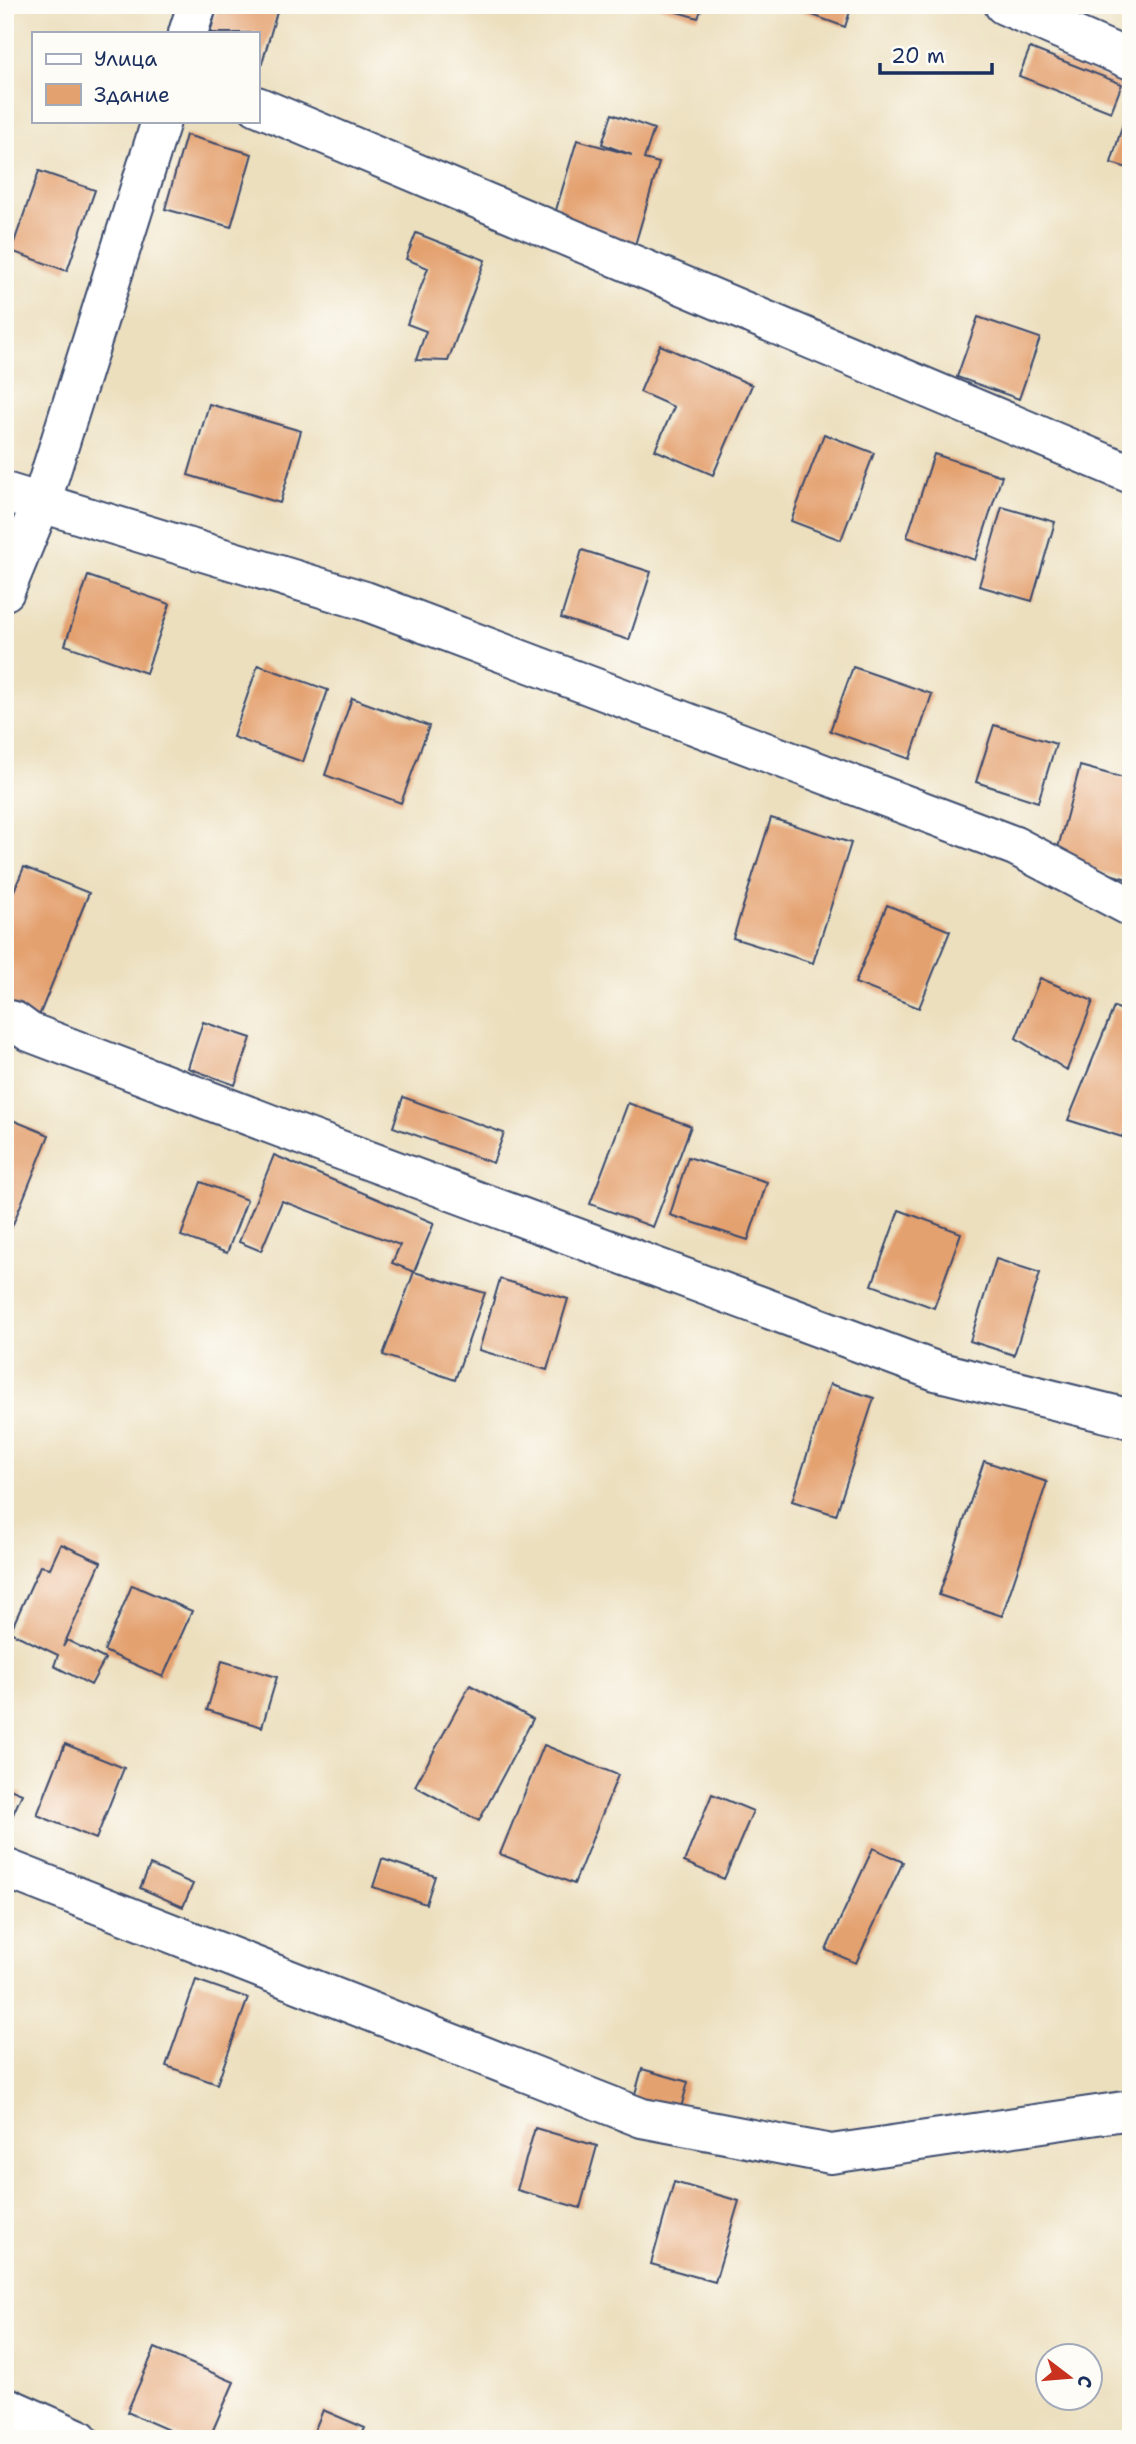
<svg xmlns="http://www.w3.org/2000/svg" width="1136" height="2444" font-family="'Shantell Sans',sans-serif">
	<rect width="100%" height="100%" fill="#fdfcf7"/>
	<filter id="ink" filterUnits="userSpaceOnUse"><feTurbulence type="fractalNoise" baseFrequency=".0143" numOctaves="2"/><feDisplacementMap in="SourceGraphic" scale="14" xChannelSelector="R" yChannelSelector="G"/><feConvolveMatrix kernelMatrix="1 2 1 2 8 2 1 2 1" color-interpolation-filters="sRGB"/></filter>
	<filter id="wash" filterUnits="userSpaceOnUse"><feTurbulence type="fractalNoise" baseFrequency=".00686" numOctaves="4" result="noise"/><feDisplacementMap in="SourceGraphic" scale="28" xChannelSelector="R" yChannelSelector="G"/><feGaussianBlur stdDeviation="1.57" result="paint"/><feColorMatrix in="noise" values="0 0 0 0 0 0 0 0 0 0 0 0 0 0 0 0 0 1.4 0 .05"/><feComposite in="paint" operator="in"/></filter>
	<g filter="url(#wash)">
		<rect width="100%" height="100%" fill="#ecdfbe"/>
		<g id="blocks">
			<path fill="#e4a170" d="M 218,5 L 279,5 L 258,77 L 257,33 L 210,33 Z
				M 652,5 L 703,5 L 698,18 Z
				M 785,5 L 852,5 L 845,27 Z
				M 1030,48 L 1122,84 L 1111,112 L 1019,76 Z
				M 1130,100 L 1131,101 L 1131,169 L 1111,163 Z
				M 612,114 L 654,129 L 644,159 L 659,163 L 635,245 L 553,220 L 577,140 L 632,155 L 602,144 Z
				M 186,135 L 252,154 L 231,227 L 165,209 Z
				M 39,171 L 95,190 L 67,271 L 11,251 Z
				M 416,233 L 485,260 L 448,361 L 416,360 L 426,331 L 407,324 L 428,268 L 406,259 Z
				M 978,317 L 1040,338 L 1019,399 L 957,377 Z
				M 660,345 L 752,385 L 713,475 L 655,450 L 674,407 L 640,392 Z
				M 209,404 L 301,431 L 280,503 L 188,475 Z
				M 824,434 L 874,453 L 841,540 L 791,521 Z
				M 934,454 L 1002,476 L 975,560 L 907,537 Z
				M 1002,507 L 1055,522 L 1032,601 L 979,586 Z
				M 582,550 L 651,572 L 629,640 L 561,618 Z
				M 88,576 L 170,604 L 146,673 L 65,645 Z
				M 258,665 L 328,690 L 303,762 L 233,737 Z
				M 853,667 L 932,694 L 910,759 L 830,731 Z
				M 352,698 L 429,726 L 401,803 L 325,775 Z
				M 994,725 L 1056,744 L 1038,802 L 976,782 Z
				M 1080,766 L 1131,780 L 1131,880 L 1055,859 Z
				M 771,818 L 851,843 L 813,963 L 733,938 Z
				M 24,867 L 89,893 L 37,1021 L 5,1008 L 5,912 Z
				M 887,905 L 950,931 L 919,1008 L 855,983 Z
				M 1040,978 L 1093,1001 L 1067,1070 L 1016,1038 Z
				M 1114,1007 L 1131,1013 L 1131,1115 L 1122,1137 L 1068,1120 Z
				M 203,1022 L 251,1038 L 235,1085 L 188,1068 Z
				M 403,1097 L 504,1133 L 493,1163 L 393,1127 Z
				M 628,1103 L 691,1126 L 653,1227 L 590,1204 Z
				M 5,1117 L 49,1135 L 5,1244 Z
				M 274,1155 L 434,1223 L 414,1272 L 392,1263 L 400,1245 L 282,1201 L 261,1251 L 239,1242 Z
				M 688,1157 L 767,1182 L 748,1240 L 670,1215 Z
				M 201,1182 L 247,1200 L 227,1253 L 181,1236 Z
				M 899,1210 L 961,1233 L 934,1308 L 872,1285 Z
				M 996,1259 L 1040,1273 L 1014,1355 L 970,1341 Z
				M 414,1272 L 485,1293 L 455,1380 L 383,1355 Z
				M 500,1279 L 568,1299 L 547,1370 L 479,1350 Z
				M 830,1384 L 874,1398 L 836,1515 L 792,1501 Z
				M 984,1461 L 1047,1482 L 1002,1616 L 939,1595 Z
				M 61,1544 L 101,1562 L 63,1647 L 67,1640 L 105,1659 L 91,1685 L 54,1666 L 58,1655 L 10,1632 L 40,1566 L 50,1568 Z
				M 132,1585 L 192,1611 L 163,1677 L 104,1651 Z
				M 222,1661 L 277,1677 L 262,1727 L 207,1710 Z
				M 470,1685 L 533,1719 L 479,1821 L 415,1786 Z
				M 65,1744 L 124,1768 L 96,1839 L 37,1815 Z
				M 544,1745 L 618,1775 L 574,1884 L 500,1854 Z
				M 5,1787 L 22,1794 L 10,1821 L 5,1819 Z
				M 712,1794 L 753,1811 L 724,1879 L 684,1862 Z
				M 873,1848 L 903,1862 L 856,1963 L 826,1950 Z
				M 382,1859 L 435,1876 L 426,1904 L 373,1887 Z
				M 150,1865 L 193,1884 L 183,1907 L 140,1888 Z
				M 196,1980 L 248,1998 L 217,2084 L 166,2066 Z
				M 642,2069 L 688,2082 L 679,2115 L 633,2101 Z
				M 535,2128 L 597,2146 L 580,2208 L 517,2190 Z
				M 674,2182 L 739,2201 L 715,2282 L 651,2264 Z
				M 155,2348 L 234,2382 L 209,2439 L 189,2439 L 127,2412 Z
				M 323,2410 L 365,2428 L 360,2439 L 311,2439 Z"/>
		</g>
	</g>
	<g filter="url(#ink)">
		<use href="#blocks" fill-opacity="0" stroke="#3a496c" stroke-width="2"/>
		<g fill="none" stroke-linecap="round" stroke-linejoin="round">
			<g stroke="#3a496c" stroke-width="42">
				<path id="street" d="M 1004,5 L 1131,60
					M 188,33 L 197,5
					M 257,106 L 1131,474
					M 5,492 L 365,601 L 1015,846 L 1131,907
					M 5,591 L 41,503 L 161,121
					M 5,1019 L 14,1021 L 29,1032 L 281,1128 L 936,1371 L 1131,1419
					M 5,1868 L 642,2118 L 831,2154 L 1131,2110
					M 5,2406 L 79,2439"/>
			</g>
			<use href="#street" stroke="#fff" stroke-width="38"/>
		</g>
	</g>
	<rect width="1136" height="2444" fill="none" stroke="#fdfcf7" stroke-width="28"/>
	<rect x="32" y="32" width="228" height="91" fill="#fdfcf7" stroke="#a3aaba" stroke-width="2"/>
	<rect x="46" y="54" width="35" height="10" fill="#ffffff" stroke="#a3aaba" stroke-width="2"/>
	<text x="94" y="66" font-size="21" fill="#1b2f5e">Улица</text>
	<rect x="46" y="84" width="35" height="21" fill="#e4a170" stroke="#a3aaba" stroke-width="2"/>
	<text x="94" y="102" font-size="21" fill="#1b2f5e">Здание</text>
	<g transform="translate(1069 2377) rotate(106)"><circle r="33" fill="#fdfcf7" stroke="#a3aaba" stroke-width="2"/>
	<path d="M0-5L12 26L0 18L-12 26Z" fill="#c8321e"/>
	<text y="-10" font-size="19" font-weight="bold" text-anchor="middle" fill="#1b2f5e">С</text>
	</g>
	<path d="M880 63v10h112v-10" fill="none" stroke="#1b2f5e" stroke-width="3.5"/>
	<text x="891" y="63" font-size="21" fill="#1b2f5e" stroke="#fdfcf7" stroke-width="5" paint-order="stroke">20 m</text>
</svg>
